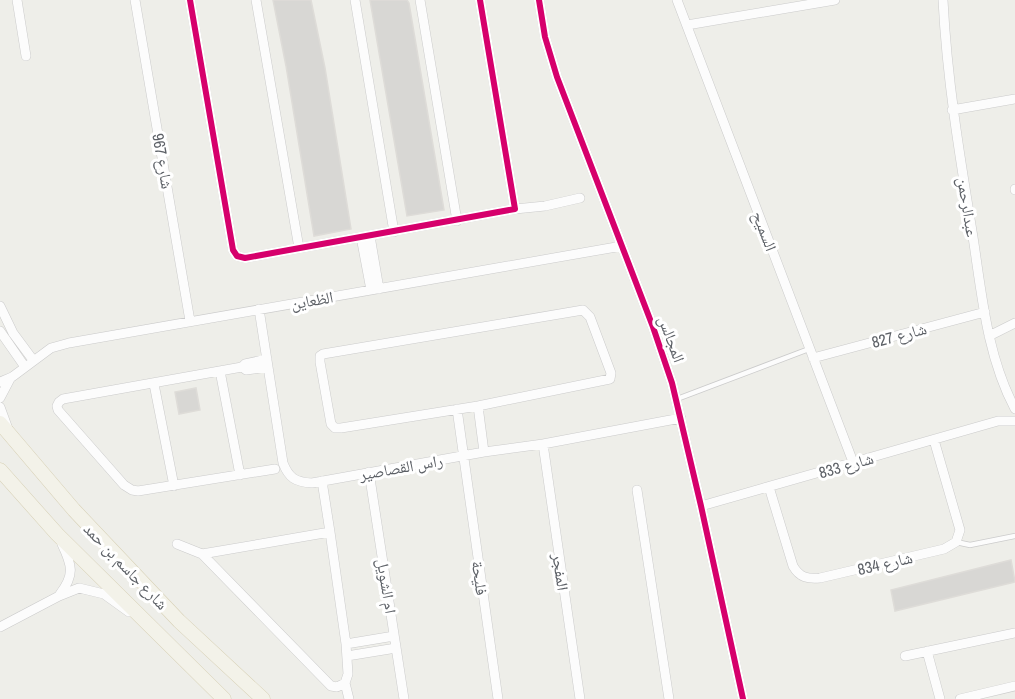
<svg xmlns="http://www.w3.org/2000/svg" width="1015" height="699" font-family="'Archivo Narrow','Noto Naskh Arabic',sans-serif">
	<rect width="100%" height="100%" fill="#eeeee9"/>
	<path fill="#d8d7d4" stroke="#dedcd8" stroke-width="1.5" d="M 273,0 L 311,0 L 325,68 L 351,229 L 314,236 L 286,66 Z
		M 370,0 L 407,0 L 409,3 L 444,210 L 407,216 Z
		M 196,388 L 200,410 L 179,414 L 175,392 Z
		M 1011,560 L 1015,582 L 895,611 L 891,590 Z"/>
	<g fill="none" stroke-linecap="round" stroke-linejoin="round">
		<g stroke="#cbcbcb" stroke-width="6">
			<path id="service" d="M 677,399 L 809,349
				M 956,542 L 970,545 L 1015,536"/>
		</g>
		<g stroke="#cbcbcb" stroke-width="10">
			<path id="minor" d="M 17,0 L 26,56
				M 135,0 L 190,321
				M 190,0 L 233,250 L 237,256 L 245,258 L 515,209 L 480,0
				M 256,0 L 299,248
				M 355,0 L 394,232
				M 420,0 L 457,221
				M 539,0 L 545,37 L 557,77 L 653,327 L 672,383 L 701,506 L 743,699
				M 677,0 L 853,462
				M 943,0 C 947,80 960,158 973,237 C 982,296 987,356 1015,409
				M 687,25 L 835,0
				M 952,110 L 1015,99
				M 1015,189 L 1015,190
				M 515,209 L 545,206 L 580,198
				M 370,236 L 379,289
				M 361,237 L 371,290
				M 0,306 L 13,333 L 33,360
				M 259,309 L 283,463 C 289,478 295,482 312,483 L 484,452 L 543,444 L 681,418
				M 583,310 L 590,317 L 611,373 L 610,379 L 478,406 L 341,428 L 335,428 L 331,424 L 320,362 L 320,356 L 323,354 Z
				M 0,331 L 25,367
				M 989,336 L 1015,323
				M 813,358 L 985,312
				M 267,359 L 245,364 L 242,367 L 63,399 L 59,402 L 57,406 L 58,410 L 124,485 L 132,490 L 138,491 L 275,469
				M 242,367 L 246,370 L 268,367
				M 220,371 L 240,475
				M 0,382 L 12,377 L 51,348 L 69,343 L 622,246
				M 154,384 L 174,486
				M 0,398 L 10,379
				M 478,406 L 484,452
				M 0,407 L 8,429
				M 457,409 L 498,699
				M 543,444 L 580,699
				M 369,472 L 404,699
				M 322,481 L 330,532
				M 769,487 L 793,566 C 800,578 808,579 820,578 L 944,549 L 956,542 L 960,530 L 934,440
				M 637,490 L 669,699
				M 701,506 L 998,421 L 1015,421
				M 177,544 L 202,554 L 331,686 L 337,687 L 345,683 L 348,674 L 346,644 L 330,532 L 202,554
				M 60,594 C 75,575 72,565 62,544
				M 0,627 L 59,596 L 79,588 L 104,594 L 129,612
				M 346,644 L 394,636
				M 927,651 L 940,699
				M 347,656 L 396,648
				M 905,656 L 1015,633
				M 345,683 L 349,699
				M 960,699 L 1015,686"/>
		</g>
		<g stroke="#d7d0b5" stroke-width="15">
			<path id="primary" d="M 0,423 L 74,510 L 179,621 L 263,699
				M 0,470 L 57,534 L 224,699"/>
		</g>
		<use href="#service" stroke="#fcfcfc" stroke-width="4.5"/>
		<use href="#minor" stroke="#fcfcfc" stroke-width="9"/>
		<use href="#primary" stroke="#f3f2e9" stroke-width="14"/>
		<g stroke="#fff" stroke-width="10">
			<path id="cycleway" d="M 190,0 L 233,250 L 237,256 L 245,258 L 515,209 L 480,0
				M 539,0 L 545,37 L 557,77 L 653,327 L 672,383 L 701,506 L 743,699"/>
		</g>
		<use href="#cycleway" stroke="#d6006c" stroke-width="6"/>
	</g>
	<g text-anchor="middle" stroke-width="6" stroke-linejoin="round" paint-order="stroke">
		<g font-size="16" fill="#5d6167" stroke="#fff">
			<text transform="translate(163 161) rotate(80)" y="6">شارع 967</text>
			<text transform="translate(968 207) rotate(81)" y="6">عبدالرحمن</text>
			<text transform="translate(765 231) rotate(69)" y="6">السميح</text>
			<text transform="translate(312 300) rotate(-10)" y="6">الظعاين</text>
			<text transform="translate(899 335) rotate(-15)" y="6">شارع 827</text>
			<text transform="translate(672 339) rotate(70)" y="6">المجالس</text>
			<text transform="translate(846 465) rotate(-16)" y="6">شارع 833</text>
			<text transform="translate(401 467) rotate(-10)" y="6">راس القصاصير</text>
			<text transform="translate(885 563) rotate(-13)" y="6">شارع 834</text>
			<text transform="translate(126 566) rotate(46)" y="6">شارع جاسم بن حمد</text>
			<text transform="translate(561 572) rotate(82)" y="6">المفجر</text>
			<text transform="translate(480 578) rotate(82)" y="6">فليحة</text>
			<text transform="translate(387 586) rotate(81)" y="6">ام الشويل</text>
		</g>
	</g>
</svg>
